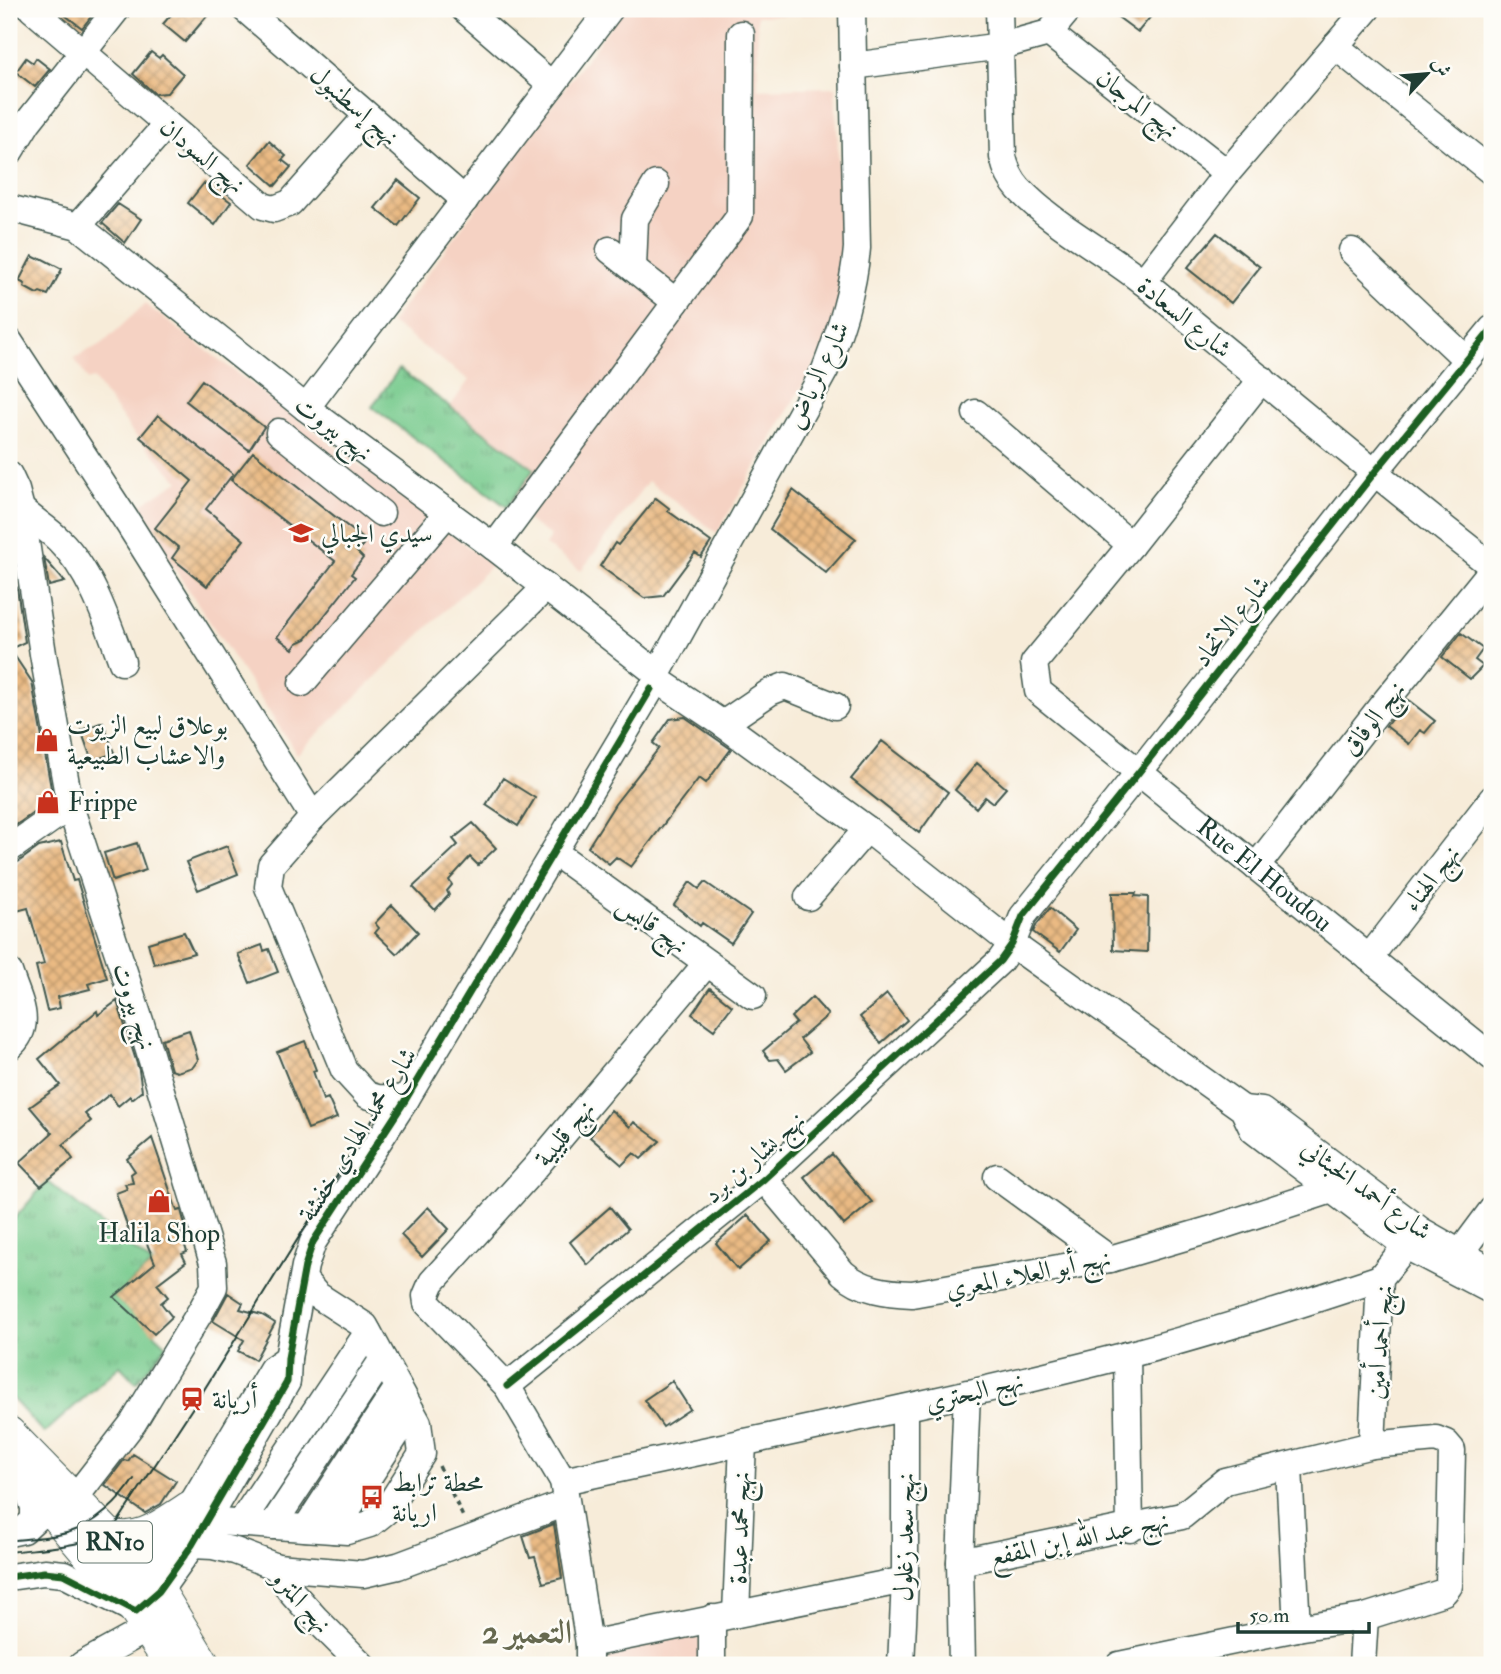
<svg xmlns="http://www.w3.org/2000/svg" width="1501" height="1674" font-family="'IM FELL Double Pica',Amiri,serif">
	<defs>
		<pattern id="grass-tufts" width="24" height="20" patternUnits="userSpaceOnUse" patternTransform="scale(1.75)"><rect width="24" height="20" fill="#77ca8d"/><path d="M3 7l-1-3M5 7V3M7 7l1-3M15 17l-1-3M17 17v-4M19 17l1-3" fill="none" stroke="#61a574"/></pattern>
		<pattern id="building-cross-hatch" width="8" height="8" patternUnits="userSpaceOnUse" patternTransform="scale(1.75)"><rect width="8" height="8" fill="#eaba83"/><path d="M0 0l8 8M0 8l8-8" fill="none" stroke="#bd986c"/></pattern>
	</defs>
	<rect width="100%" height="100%" fill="#fdfcf7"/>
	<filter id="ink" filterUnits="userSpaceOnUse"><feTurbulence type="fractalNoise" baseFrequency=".0143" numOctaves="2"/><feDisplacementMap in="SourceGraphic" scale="14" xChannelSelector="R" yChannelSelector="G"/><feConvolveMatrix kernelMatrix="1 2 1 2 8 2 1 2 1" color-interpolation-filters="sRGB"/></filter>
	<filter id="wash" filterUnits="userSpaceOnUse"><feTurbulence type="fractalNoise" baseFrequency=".00686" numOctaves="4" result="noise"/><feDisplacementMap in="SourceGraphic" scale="28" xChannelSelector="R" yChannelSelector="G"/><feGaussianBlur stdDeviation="1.57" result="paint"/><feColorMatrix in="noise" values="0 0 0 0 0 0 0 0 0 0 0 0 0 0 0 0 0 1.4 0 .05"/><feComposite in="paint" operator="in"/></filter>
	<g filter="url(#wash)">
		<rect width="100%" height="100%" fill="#f7ecd9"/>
		<path fill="#f5d2c3" d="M 623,9 L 834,9 L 834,14 L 757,16 L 758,89 L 835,87 L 844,276 L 830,338 L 717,533 L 648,481 L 581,571 L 545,545 L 551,536 L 507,507 L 534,469 L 450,407 L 469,380 L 391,323 Z
			M 145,304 L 492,565 L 297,754 L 169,560 L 138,506 L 179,481 L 133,433 L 93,378 L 88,380 L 74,358 L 103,343 Z
			M 688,1630 L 702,1641 L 706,1665 L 598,1665 L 597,1649 Z"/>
		<path fill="url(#grass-tufts)" stroke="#4b8460" stroke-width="2" d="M 399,369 L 534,469 L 507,507 L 372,407 Z
			M 47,1181 L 152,1264 L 115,1297 L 167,1345 L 136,1383 L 120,1366 L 44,1433 L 9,1395 L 9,1225 Z"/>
		<g id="blocks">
			<path fill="url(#building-cross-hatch)" d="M 57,9 L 97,9 L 82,28 Z
				M 176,9 L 199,9 L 207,16 L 185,42 L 163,24 Z
				M 1107,9 L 1157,9 L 1138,32 Z
				M 151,52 L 159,58 L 162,55 L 183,74 L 167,93 L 155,94 L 133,74 Z
				M 26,58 L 33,63 L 36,58 L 50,69 L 35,87 L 16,72 Z
				M 269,141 L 286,156 L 282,160 L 291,167 L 275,186 L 250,164 Z
				M 398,180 L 420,198 L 398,226 L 375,208 Z
				M 204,183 L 231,202 L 215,225 L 188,203 Z
				M 118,204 L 141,219 L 125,243 L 102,223 Z
				M 1217,233 L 1260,267 L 1231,303 L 1187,268 Z
				M 32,256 L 38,259 L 41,258 L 62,269 L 48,295 L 40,292 L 37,294 L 24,287 L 25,284 L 19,281 Z
				M 202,380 L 264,427 L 249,450 L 186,401 Z
				M 158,415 L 233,474 L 206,509 L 244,540 L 207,586 L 172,558 L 179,548 L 155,528 L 192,481 L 140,437 Z
				M 253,452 L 366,541 L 357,552 L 363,558 L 351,574 L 355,577 L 306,639 L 297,643 L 293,649 L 277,637 L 335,561 L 231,480 Z
				M 793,490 L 856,539 L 826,573 L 770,529 Z
				M 656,498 L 669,508 L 668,511 L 711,542 L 701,557 L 695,553 L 663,596 L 644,598 L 600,566 L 615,543 L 618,545 Z
				M 44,558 L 65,582 L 49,586 Z
				M 17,588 L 25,642 L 10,649 L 32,682 L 53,799 L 9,830 L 9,593 Z
				M 1461,633 L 1483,649 L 1475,660 L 1483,666 L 1470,679 L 1442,657 Z
				M 1407,699 L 1435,721 L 1425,733 L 1420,730 L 1409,744 L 1386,726 Z
				M 685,717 L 731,749 L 706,783 L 699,778 L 631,867 L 616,857 L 609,864 L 588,847 L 615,804 L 659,748 L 653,743 L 670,719 Z
				M 103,722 L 114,753 L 92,761 L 81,730 Z
				M 882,741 L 948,792 L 919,833 L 851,779 Z
				M 977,763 L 1006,788 L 993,803 L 985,797 L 976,808 L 955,790 Z
				M 503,778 L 535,798 L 518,826 L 486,805 Z
				M 473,823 L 496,848 L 478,865 L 470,857 L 449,880 L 452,885 L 447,891 L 449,895 L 435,910 L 413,887 L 458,845 L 453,839 Z
				M 61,842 L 73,881 L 77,880 L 107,978 L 88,984 L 90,989 L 58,997 L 60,1008 L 47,1011 L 36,966 L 44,964 L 28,908 L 9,913 L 9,865 L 18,862 L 39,847 Z
				M 137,843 L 146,870 L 113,881 L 104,853 Z
				M 227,846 L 238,874 L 198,890 L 186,862 Z
				M 690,882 L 699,889 L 705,882 L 751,914 L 731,943 L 702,923 L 700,926 L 674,905 Z
				M 1112,893 L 1136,893 L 1135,896 L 1148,897 L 1147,952 L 1113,950 Z
				M 392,905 L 418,932 L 397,954 L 375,933 L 379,928 L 375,923 Z
				M 1050,908 L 1076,930 L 1060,952 L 1033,932 L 1037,924 Z
				M 184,932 L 194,953 L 154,964 L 148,943 Z
				M 262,945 L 264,951 L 269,949 L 278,972 L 250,983 L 238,954 Z
				M 710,988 L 732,1006 L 714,1030 L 692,1014 Z
				M 887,994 L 907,1020 L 881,1043 L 860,1017 Z
				M 812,997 L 828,1015 L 800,1039 L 810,1052 L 786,1070 L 778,1059 L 770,1060 L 763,1051 L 796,1023 L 791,1017 Z
				M 117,1001 L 139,1070 L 142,1091 L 132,1099 L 130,1096 L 118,1106 L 110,1094 L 85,1114 L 91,1121 L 63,1145 L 73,1159 L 41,1186 L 19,1163 L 52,1133 L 30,1107 L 60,1085 L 39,1059 L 97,1011 L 98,1015 Z
				M 189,1030 L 198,1060 L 193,1067 L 177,1072 L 171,1070 L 162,1039 Z
				M 305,1041 L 316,1070 L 313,1071 L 323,1100 L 328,1098 L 337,1118 L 308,1129 L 277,1052 Z
				M 611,1110 L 630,1127 L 634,1122 L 660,1141 L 641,1159 L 634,1153 L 622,1165 L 590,1137 Z
				M 152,1138 L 177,1211 L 181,1210 L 186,1229 L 180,1231 L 187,1252 L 182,1254 L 186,1262 L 157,1284 L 168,1297 L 161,1303 L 172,1317 L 154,1334 L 114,1297 L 155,1263 L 143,1234 L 130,1234 L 116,1193 L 127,1189 L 125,1184 L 133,1183 L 131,1174 L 135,1171 L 127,1159 Z
				M 832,1154 L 872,1202 L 844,1225 L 804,1177 Z
				M 428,1207 L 449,1229 L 422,1257 L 401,1235 Z
				M 610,1207 L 628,1229 L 588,1265 L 570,1242 Z
				M 748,1215 L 771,1241 L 738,1270 L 716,1243 Z
				M 228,1293 L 243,1303 L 240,1309 L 262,1315 L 275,1323 L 255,1360 L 238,1351 L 244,1340 L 213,1321 Z
				M 672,1381 L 690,1409 L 663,1427 L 644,1400 Z
				M 133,1454 L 176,1481 L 161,1504 L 145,1513 L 105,1485 L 124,1460 L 128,1461 Z
				M 554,1524 L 562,1578 L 543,1583 L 535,1557 L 530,1558 L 523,1536 Z"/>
		</g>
	</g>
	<g filter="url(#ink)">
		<use href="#blocks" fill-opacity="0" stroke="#3f574d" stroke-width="2"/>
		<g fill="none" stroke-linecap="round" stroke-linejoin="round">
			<g stroke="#3f574d" stroke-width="29">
				<g id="minor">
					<path d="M 32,9 L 263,206 L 274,209 L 290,203 L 367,116"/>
					<path d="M 245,9 L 465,200"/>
					<path d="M 464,9 L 552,85"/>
					<path d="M 999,9 L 1003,157 C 1006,170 1010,179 1019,189 C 1056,228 1106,251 1147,285 C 1261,379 1375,475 1492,566"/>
					<path d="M 1049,33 L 1227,173"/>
					<path d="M 1049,33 L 1069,9"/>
					<path d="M 1335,46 L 1492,172"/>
					<path d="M 853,66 L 1001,46 L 1049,33"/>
					<path d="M 9,153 L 28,122 L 117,9"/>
					<path d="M 9,208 L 78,226 L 306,408 L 494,547 L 651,669"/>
					<path d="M 78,226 L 167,124"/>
					<path d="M 610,250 L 676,302"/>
					<path d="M 1352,251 L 1466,359"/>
					<path d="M 633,268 L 635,219 L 656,184"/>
					<path d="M 1143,282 L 1227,173 L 1367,9"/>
					<path d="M 9,341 L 128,523 L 313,817"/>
					<path id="s1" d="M 1262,379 L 1131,545 L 1034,663 L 1038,691 L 1492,1057"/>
					<path d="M 306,408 L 610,9"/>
					<path d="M 976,413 L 1131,545"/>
					<path d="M 279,432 L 381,513"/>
					<path d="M 9,475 L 16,490 L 21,509 L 43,654 L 70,806 L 141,1024 L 213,1263 L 214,1287 L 202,1309 L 133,1423 L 74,1499"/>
					<path d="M 21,509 C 33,520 48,529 59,540 C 91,571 107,621 122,662"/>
					<path d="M 494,547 L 740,216 L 741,34"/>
					<path d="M 660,669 L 825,370 C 841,328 853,293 857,248 L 852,9"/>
					<path d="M 302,683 L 448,512"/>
					<path d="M 665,685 L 723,724 L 867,829 L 1012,944 L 1243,1109 L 1253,1130 L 1406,1246 L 1492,1291"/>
					<path d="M 723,724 L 770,692 L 785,686 L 835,706"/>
					<path d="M 9,849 L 70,806"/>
					<path d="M 554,852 L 753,996"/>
					<path d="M 1256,867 L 1380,708 L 1492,570"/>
					<path d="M 808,897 L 867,829"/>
					<path d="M 1369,958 L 1492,799"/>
					<path d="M 9,972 C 18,1000 35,1025 9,1047"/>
					<path d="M 406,1099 L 377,1098 L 367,1095 L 344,1070 L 268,887 L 271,865 L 313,817 L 546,587"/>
					<path d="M 1243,1109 L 1262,1111 L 1420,1230 L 1492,1271"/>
					<path d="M 997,1177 L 1110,1259"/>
					<path d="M 764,1179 L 843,1273 C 862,1290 887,1293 912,1294 L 1110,1259 L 1209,1230 L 1332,1190"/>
					<path d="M 1460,1253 L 1492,1210"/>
					<path d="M 1127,1355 L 1130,1529"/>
					<path d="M 507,1386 L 764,1179 L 1000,961 L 1012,944 L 1023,916 L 1139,772 L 1374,473 L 1492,329"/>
					<path d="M 1372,1445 L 1380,1278 L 1406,1246"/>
					<path d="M 1289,1467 L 1297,1628"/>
					<path d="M 563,1481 C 751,1440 940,1403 1127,1355 C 1212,1333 1296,1306 1380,1278"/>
					<path d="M 205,1521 L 347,1531 L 370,1524 L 385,1512 L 422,1454 L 418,1423 L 365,1326 L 317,1295 L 303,1279"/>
					<path d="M 240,1524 L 368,1332"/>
					<path d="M 272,1526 L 383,1359"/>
					<path d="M 306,1528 L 398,1387"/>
					<path d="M 334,1530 L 411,1412"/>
					<path d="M 9,1533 L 23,1530 L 34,1520 L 34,1507 L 25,1483"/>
					<path d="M 192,1545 L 213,1546 L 235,1551 L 277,1567 L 289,1589 L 315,1618 L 362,1665"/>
					<path d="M 960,1562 L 1182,1516 L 1225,1481 L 1372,1445 L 1436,1439 L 1446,1443 L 1452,1450 L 1449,1586 L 1444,1592 L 1365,1617 L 1297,1628 L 1119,1665"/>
					<path d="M 277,1567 L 363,1574 L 398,1566 L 566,1503"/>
					<path d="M 9,1577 L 44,1572 L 64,1574 L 136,1611 L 159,1591 L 192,1545 L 287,1382 L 288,1358 L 305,1266 L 313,1242 L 406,1099 L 651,689"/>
					<path d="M 128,1587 L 143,1573 L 190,1507 L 272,1369 L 288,1358"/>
					<path d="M 736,1614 L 743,1442"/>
					<path d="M 589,1644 L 905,1580"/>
					<path d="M 82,1665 L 149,1628"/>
					<path d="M 589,1665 L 589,1644 L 563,1481 L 507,1386 L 427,1303 L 426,1296 L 432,1282 L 533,1170 L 707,963"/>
					<path d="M 712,1665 L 712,1618"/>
					<path d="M 901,1665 L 905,1580 L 905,1408"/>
					<path d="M 962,1665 L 960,1562 L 967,1393"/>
					<path d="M 1362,1665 L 1365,1617"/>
				</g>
			</g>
			<g stroke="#3f574d" stroke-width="34">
				<path id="major" d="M 9,1433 L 106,1532 L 159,1591 L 204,1665
					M 10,1462 L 136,1611 L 171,1665
					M 108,1534 C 138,1546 166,1522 190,1507"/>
			</g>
			<path stroke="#3f574d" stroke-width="3.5" stroke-dasharray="5 5" stroke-linecap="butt" d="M 439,1466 L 464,1519"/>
			<use href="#minor" stroke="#fff" stroke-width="26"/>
			<use href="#major" stroke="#fff" stroke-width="32"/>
			<path stroke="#1f3d34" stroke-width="2" d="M 9,1541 C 28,1538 51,1538 70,1532 C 96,1524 120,1501 134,1479
				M 9,1552 C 43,1547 92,1549 117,1523 L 197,1401 L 378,1110"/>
			<g stroke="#fdfcf7" stroke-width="11">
				<path id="cycleway" d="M 507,1386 L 764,1179 L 1000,961 L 1012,944 L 1023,916 L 1139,772 L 1374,473 L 1492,329
					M 9,1577 L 44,1572 L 64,1574 L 136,1611 L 159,1591 L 192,1545 L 287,1382 L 288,1358 L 305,1266 L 313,1242 L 406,1099 L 651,689"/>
			</g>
			<use href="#cycleway" stroke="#1b5e20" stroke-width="7"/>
		</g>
	</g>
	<defs>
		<g id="school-bare" transform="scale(1.89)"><path d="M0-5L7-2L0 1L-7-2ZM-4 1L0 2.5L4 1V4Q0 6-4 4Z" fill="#c8321e" stroke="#fdfcf7" stroke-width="2.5" paint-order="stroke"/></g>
		<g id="shop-bare" transform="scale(1.89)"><path d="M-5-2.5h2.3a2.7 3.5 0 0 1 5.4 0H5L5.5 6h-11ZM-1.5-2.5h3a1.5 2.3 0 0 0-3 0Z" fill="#c8321e" stroke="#fdfcf7" stroke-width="2.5" paint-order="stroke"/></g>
		<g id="station-bare" transform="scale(1.89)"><path d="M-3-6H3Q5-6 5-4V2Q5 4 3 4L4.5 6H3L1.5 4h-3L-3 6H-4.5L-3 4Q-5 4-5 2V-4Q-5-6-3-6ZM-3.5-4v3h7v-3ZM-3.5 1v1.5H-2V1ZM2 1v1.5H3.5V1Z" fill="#c8321e" stroke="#fdfcf7" stroke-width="2.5" paint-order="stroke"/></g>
		<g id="bus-bare" transform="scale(1.89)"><path d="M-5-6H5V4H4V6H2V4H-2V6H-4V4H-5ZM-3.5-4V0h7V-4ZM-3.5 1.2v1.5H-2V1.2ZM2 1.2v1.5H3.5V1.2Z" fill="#c8321e" stroke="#fdfcf7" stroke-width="2.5" paint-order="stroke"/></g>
	</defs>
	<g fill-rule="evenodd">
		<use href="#school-bare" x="301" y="533"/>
		<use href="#shop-bare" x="47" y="740"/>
		<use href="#shop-bare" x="48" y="802"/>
		<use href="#shop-bare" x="159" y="1201"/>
		<use href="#station-bare" x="192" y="1399"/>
		<use href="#bus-bare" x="372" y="1497"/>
	</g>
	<g text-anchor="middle" stroke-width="5" stroke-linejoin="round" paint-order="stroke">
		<rect fill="#fdfcf7" stroke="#62766e" stroke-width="2" x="78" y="1521.5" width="74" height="41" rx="5"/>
		<g font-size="24" font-weight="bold" fill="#1f3d34">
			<text x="115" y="1550">RN10</text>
		</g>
		<g font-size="26" fill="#1f3d34" stroke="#fdfcf7">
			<text transform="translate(1138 103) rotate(38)" y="9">نهج المرجان</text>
			<text transform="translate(355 105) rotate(41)" y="9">نهج إسطنبول</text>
			<text transform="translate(203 155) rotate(40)" y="9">نهج السودان</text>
			<text transform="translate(1185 317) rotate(39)" y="9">شارع السعادة</text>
			<text transform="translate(817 375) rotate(-65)" y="9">شارع الرياض</text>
			<text transform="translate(334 428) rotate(37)" y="9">نهج بيروت</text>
			<text transform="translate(1231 621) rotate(-52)" y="9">شارع الاتحاد</text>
			<text transform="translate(1373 718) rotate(-52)" y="9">نهج الوفاق</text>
			<text dy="9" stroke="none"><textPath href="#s1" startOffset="684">Rue El Houdou</textPath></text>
			<text transform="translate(1431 878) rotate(-52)" y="9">نهج الهناء</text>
			<text transform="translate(653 924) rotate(36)" y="9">نهج قابس</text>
			<text transform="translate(135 1006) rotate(72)" y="9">نهج بيروت</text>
			<text transform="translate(564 1133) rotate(-50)" y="9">نهج قليبية</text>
			<text transform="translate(357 1134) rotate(-58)" y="9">شارع محمد الهادي خفشة</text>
			<text transform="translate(754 1157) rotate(-41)" y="9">نهج بشار بن برد</text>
			<text transform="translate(1367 1189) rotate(36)" y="9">شارع أحمد الخبثاني</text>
			<text transform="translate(1028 1273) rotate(-11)" y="9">نهج أبو العلاء المعري</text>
			<text transform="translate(1379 1342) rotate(-85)" y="9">نهج أحمد أمين</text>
			<text transform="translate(974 1391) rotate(-14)" y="9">نهج البحتري</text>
			<text transform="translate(739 1528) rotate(-88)" y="9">نهج محمد عبدة</text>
			<text transform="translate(904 1537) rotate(-89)" y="9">نهج سعد زغلول</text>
			<text transform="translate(1079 1538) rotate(-12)" y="9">نهج عبد الله إبن المقفع</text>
			<text transform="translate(302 1601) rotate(48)" y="9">نهج المترو</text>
		</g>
		<g font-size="26" fill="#1f3d34" stroke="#fdfcf7" text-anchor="start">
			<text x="321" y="542">سيدي الجبالي</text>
			<text x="67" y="734">بوعلاق لبيع الزيوت<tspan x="67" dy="30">والاعشاب الطبيعية</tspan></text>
			<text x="68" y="811">Frippe</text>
			<text x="159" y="1242" text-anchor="middle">Halila Shop</text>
			<text x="212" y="1408">أريانة</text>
			<text x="392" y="1491">محطة ترابط<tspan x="392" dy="30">اريانة</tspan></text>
		</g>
		<g font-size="33" font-weight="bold" fill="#666950" stroke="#fdfcf7">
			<text x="527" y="1643">التعمير 2</text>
		</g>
	</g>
	<rect width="1501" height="1674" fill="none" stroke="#fdfcf7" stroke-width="35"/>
	<g transform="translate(1427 74) rotate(64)" stroke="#fdfcf7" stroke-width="5" paint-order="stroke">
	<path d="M0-5L12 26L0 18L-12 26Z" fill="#1f3d34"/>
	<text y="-10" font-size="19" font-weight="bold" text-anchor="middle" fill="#1f3d34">ش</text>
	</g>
	<path d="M1238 1622v10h131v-10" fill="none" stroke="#1f3d34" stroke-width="3.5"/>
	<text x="1249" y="1622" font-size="21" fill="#1f3d34" stroke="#fdfcf7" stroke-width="5" paint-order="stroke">50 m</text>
</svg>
